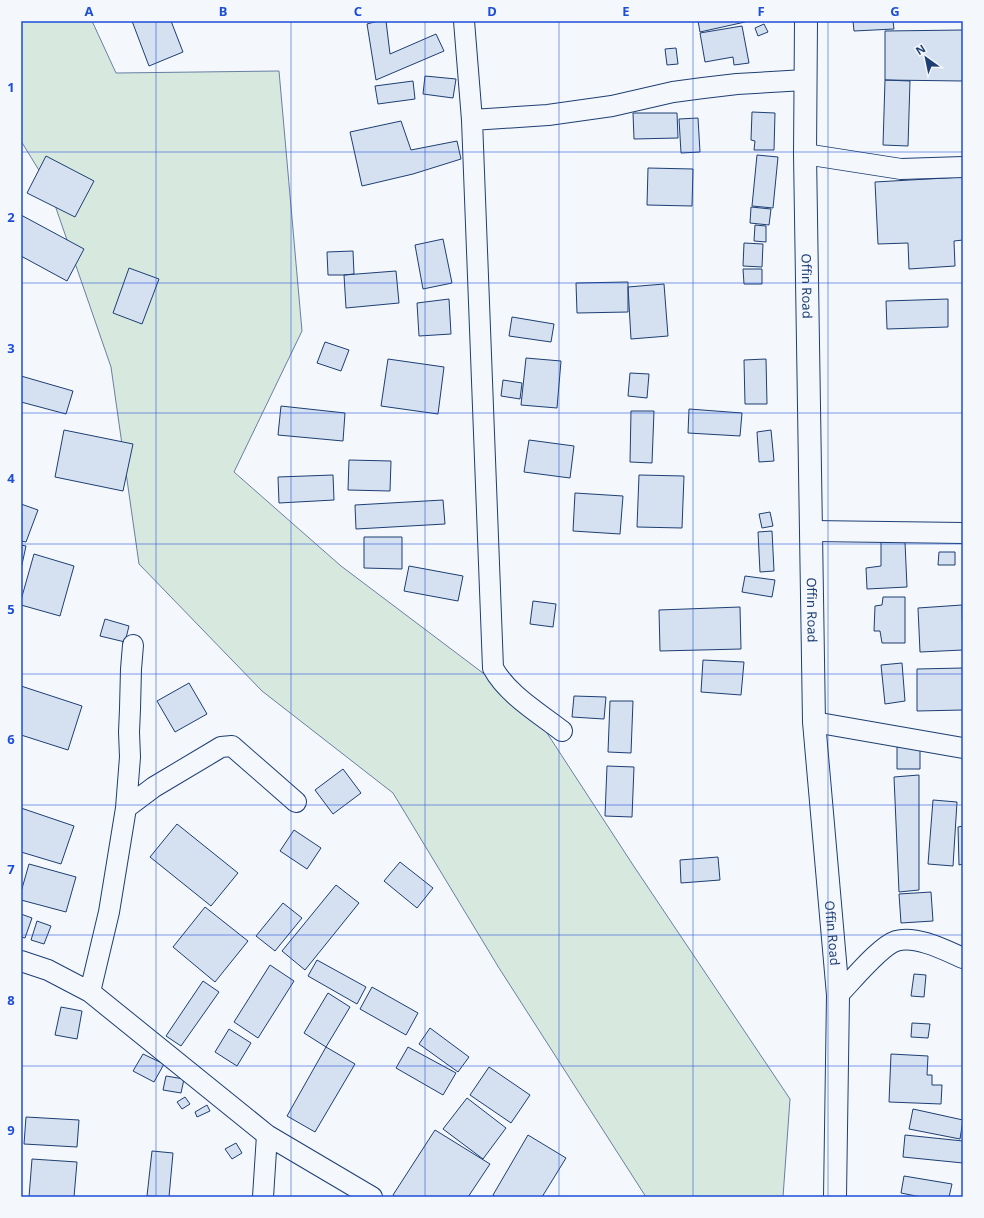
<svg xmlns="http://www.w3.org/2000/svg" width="984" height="1218" font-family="'Noto Sans',sans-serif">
	<rect width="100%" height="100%" fill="#f4f7fb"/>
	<path fill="#d7e8df" stroke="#687fa3" d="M 21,21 L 92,21 L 116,73 L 279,71 L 302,331 L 234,472 L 341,566 L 532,710 L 635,868 L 790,1099 L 783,1197 L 646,1197 L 499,968 L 393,793 L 262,691 L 139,564 L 111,367 L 48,185 L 21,141 Z"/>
	<path fill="#d5e0f0" stroke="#1d3f73" d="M 132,21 L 171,21 L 183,52 L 149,66 Z
		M 378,21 L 386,21 L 390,54 L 436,34 L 444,51 L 376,80 L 367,24 Z
		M 698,21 L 744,21 L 745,22 L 700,32 Z
		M 853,21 L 893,21 L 894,29 L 854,31 Z
		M 764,24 L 768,32 L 758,36 L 755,28 Z
		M 742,26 L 749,63 L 734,65 L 733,57 L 705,62 L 700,33 Z
		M 963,30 L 963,81 L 885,80 L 885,31 Z
		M 676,48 L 678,64 L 667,65 L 665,49 Z
		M 425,76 L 456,79 L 453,98 L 423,94 Z
		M 885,80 L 910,81 L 908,146 L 883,145 Z
		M 413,81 L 415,99 L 378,104 L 375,86 Z
		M 752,112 L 775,113 L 774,150 L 754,150 L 755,141 L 751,140 Z
		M 633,113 L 677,113 L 678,138 L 634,139 Z
		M 698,118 L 700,152 L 681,153 L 679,119 Z
		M 401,121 L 411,150 L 457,141 L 461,159 L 413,174 L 362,186 L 350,132 Z
		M 757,155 L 778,157 L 773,208 L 752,206 Z
		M 46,156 L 94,181 L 75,217 L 27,193 Z
		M 648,168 L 693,169 L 692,206 L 647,205 Z
		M 963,177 L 963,240 L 954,241 L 955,266 L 909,269 L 908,243 L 878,244 L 875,182 Z
		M 751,207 L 771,209 L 769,225 L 750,223 Z
		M 21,215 L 84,249 L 67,281 L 21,256 Z
		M 755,225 L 766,226 L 766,242 L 754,241 Z
		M 443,239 L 452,283 L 423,289 L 415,245 Z
		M 744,243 L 763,244 L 762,267 L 743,266 Z
		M 353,251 L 354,274 L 344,275 L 328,275 L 327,252 Z
		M 129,268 L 159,279 L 142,324 L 113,313 Z
		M 743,269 L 762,269 L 762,284 L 744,284 Z
		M 396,271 L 399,303 L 346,308 L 344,275 Z
		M 628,282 L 628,312 L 577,313 L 576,283 Z
		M 664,284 L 668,336 L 631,339 L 628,287 Z
		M 449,299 L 451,334 L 419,336 L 417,303 Z
		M 948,299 L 948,327 L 887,329 L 886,301 Z
		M 512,317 L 554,324 L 551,342 L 509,336 Z
		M 325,342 L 349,350 L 341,371 L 317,363 Z
		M 526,358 L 561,361 L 557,408 L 521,405 Z
		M 388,359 L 444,367 L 438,414 L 381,406 Z
		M 766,359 L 767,404 L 745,404 L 744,360 Z
		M 630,373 L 649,374 L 647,398 L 628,396 Z
		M 21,376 L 73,391 L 66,414 L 21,402 Z
		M 503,380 L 522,383 L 520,399 L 501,396 Z
		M 281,406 L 345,413 L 343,441 L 278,435 Z
		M 689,409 L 742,413 L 740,436 L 688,433 Z
		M 631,411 L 654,411 L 652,463 L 630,462 Z
		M 64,430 L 133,444 L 123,491 L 55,477 Z
		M 771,430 L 774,461 L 759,462 L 757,432 Z
		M 529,440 L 574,446 L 570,478 L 524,472 Z
		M 349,460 L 391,461 L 390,491 L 348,490 Z
		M 333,475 L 334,500 L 279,503 L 278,477 Z
		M 639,475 L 684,476 L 682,528 L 637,527 Z
		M 575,493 L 623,496 L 620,534 L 573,531 Z
		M 443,500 L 445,524 L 356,529 L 355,505 Z
		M 21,504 L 38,510 L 26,542 L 21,541 Z
		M 770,512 L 773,526 L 762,528 L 759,514 Z
		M 772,531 L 774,571 L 760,572 L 758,532 Z
		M 364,537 L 402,537 L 402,569 L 364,568 Z
		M 881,542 L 905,542 L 907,587 L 867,589 L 866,568 L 881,566 Z
		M 21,545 L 26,546 L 21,569 Z
		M 939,552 L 955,552 L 955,565 L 938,565 Z
		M 34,554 L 74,566 L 60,616 L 21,605 L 21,600 Z
		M 409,566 L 463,576 L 458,601 L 404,591 Z
		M 745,576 L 775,580 L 772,597 L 742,592 Z
		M 883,597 L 905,597 L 905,643 L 882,643 L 880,631 L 874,631 L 875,606 L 882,605 Z
		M 533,601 L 556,604 L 553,627 L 530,624 Z
		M 962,605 L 963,650 L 920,652 L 918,608 Z
		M 740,607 L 741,649 L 660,651 L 659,610 Z
		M 105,619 L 129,626 L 125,642 L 100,636 Z
		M 703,660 L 744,662 L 741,695 L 701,692 Z
		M 902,663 L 905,701 L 885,704 L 881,665 Z
		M 963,668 L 963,710 L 917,711 L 917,669 Z
		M 189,683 L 207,714 L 175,732 L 157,701 Z
		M 21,686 L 82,706 L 68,750 L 21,735 Z
		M 574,696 L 606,697 L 604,719 L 572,717 Z
		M 610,701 L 633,701 L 631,753 L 608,752 Z
		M 897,747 L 920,748 L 920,769 L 897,769 Z
		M 607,766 L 634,767 L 632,817 L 605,816 Z
		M 343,769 L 361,793 L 333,814 L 315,790 Z
		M 919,775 L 919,890 L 899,892 L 894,777 Z
		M 933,800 L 957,802 L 953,866 L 928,864 Z
		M 21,808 L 74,826 L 61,864 L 21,852 Z
		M 177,824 L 238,873 L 211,906 L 150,857 Z
		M 963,826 L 963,864 L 959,865 L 958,827 Z
		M 294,830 L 321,848 L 307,869 L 280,851 Z
		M 718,857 L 720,880 L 681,883 L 680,860 Z
		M 400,862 L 433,888 L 417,908 L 384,881 Z
		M 29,864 L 76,877 L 66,912 L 21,900 L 21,892 Z
		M 336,885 L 359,903 L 305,970 L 282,951 Z
		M 931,892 L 933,921 L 901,923 L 899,894 Z
		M 283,903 L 302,918 L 275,951 L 256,936 Z
		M 205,907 L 248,941 L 215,982 L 173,947 Z
		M 21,914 L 32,918 L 25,938 L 21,937 Z
		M 37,921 L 51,926 L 44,944 L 31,940 Z
		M 317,960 L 366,987 L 357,1004 L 308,976 Z
		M 270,965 L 294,981 L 258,1038 L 234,1022 Z
		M 914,974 L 926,975 L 924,997 L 911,996 Z
		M 203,981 L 219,992 L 181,1046 L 166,1036 Z
		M 372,987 L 418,1013 L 406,1035 L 360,1009 Z
		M 328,993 L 350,1007 L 326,1047 L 304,1033 Z
		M 61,1007 L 82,1011 L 77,1039 L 55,1035 Z
		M 912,1023 L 930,1024 L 928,1038 L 911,1037 Z
		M 430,1028 L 469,1057 L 458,1072 L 419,1044 Z
		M 229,1029 L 251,1043 L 237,1066 L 215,1052 Z
		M 326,1047 L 355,1064 L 315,1132 L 287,1116 Z
		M 408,1047 L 456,1073 L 443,1095 L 396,1068 Z
		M 143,1054 L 164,1064 L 154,1082 L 133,1071 Z
		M 891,1054 L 928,1056 L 927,1075 L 932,1075 L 932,1085 L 942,1085 L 941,1104 L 889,1102 Z
		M 489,1067 L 530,1095 L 511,1123 L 470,1095 Z
		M 166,1076 L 184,1079 L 181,1093 L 163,1090 Z
		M 185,1097 L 190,1104 L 182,1109 L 177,1102 Z
		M 467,1098 L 506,1128 L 483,1159 L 443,1129 Z
		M 207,1105 L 210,1111 L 197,1117 L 195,1112 Z
		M 913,1109 L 963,1120 L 960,1139 L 909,1129 Z
		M 26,1117 L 79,1120 L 77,1147 L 24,1144 Z
		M 435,1130 L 490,1164 L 468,1197 L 396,1197 L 393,1195 Z
		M 528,1135 L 566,1158 L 542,1197 L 496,1197 L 493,1195 Z
		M 905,1135 L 963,1141 L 963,1163 L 903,1157 Z
		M 236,1143 L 242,1153 L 232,1159 L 225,1149 Z
		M 152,1151 L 173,1153 L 169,1197 L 147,1196 Z
		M 32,1159 L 77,1162 L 74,1197 L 29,1197 Z
		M 904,1176 L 952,1184 L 949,1197 L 921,1197 L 901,1193 Z"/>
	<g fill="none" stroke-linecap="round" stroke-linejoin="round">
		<g stroke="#1d3f73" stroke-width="22">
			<path id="minor" d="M 464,21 L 472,120 L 493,668 C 507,694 539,713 562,731
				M 472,120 L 548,115 L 612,106 L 673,92 L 703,88 L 737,84 L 805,80
				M 805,154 L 901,169 L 963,167
				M 812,531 L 963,533
				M 814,722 L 963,748
				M 126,808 L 154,787 L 211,753 L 221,747 L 232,746 L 296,802
				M 21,961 L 48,970 L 90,992 L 267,1135 L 372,1197
				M 90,992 L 109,912 L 126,808 L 130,757 L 129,732 L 130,709 L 131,669 L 133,645
				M 838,995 C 851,982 880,946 896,941 C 916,935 945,950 963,958
				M 263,1197 L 267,1135"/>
		</g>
		<g stroke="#1d3f73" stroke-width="24">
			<g id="tertiary">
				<path id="s1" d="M 806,21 L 805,154 L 814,722 L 838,995 L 835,1197"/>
			</g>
		</g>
		<use href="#minor" stroke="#f4f7fb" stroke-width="20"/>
		<use href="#tertiary" stroke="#f4f7fb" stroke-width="22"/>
	</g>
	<path fill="none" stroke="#1d4ed8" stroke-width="1" stroke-opacity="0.55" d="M 156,21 L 156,1197M 291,21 L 291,1197M 425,21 L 425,1197M 559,21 L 559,1197M 693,21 L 693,1197M 828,21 L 828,1197M 21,152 L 963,152M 21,283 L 963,283M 21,413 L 963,413M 21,544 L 963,544M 21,674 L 963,674M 21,805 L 963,805M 21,935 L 963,935M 21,1066 L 963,1066"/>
	<g text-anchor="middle" stroke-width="3" stroke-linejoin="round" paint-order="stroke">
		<g font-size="13" fill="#1d3f73" stroke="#f4f7fb">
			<text dy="5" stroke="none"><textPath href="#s1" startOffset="265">Offin Road</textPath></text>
			<text dy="5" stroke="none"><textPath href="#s1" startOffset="589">Offin Road</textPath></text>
			<text dy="5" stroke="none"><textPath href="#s1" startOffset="913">Offin Road</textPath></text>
		</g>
	</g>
	<rect width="984" height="1218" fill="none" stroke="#f4f7fb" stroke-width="44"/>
	<g transform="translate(926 58) rotate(327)" stroke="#f4f7fb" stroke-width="3" paint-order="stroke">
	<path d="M0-3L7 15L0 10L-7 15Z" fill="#1d3f73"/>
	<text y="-6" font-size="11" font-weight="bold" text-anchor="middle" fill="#1d3f73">N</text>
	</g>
	<rect x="22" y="22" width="940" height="1174" fill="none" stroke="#1d4ed8" stroke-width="1.5"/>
	<g font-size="13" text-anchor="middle" font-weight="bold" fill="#1d4ed8">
		<text x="89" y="16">A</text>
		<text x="223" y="16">B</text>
		<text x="358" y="16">C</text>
		<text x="492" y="16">D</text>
		<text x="626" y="16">E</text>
		<text x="761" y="16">F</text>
		<text x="895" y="16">G</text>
		<text x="11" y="92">1</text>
		<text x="11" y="222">2</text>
		<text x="11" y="353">3</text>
		<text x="11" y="483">4</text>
		<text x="11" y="614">5</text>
		<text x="11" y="744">6</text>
		<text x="11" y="874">7</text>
		<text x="11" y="1005">8</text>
		<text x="11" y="1135">9</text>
	</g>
</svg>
